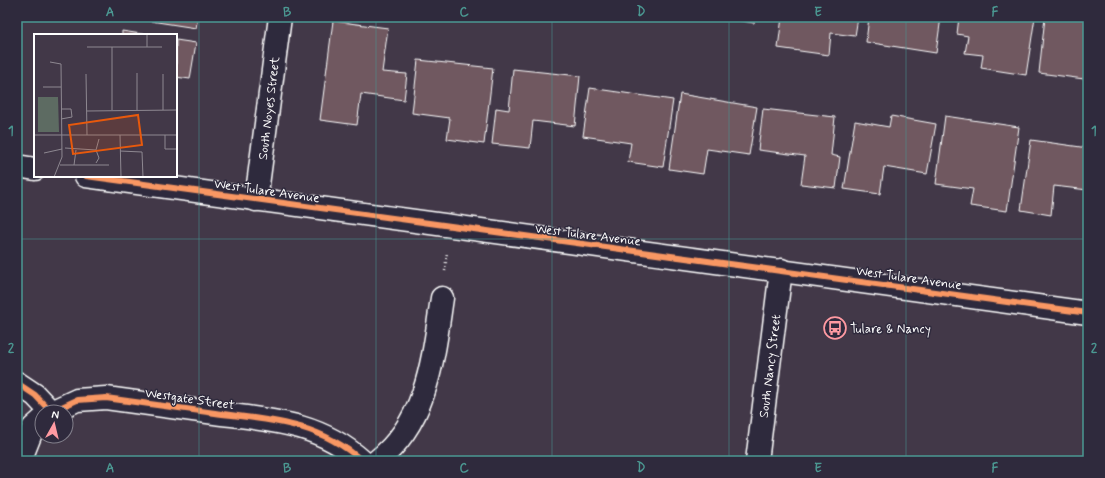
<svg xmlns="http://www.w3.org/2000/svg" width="1105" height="478" font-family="Mynerve,sans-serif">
	<rect width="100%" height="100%" fill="#423848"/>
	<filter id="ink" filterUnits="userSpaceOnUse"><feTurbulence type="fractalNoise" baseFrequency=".025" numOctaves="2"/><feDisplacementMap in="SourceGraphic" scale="8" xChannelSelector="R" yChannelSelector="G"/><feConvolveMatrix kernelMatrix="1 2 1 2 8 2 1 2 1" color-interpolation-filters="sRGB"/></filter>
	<g filter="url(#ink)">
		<path fill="#6f5860" stroke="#fff" d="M 125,17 L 198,17 L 196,28 Z
			M 717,17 L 755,17 L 754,23 Z
			M 782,17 L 858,17 L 855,36 L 831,33 L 829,55 L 778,48 Z
			M 869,17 L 941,17 L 936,53 L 866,42 Z
			M 959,17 L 1035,17 L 1026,75 L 981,68 L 983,55 L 965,53 L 968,36 L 957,34 Z
			M 1045,17 L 1088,17 L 1088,68 L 1085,68 L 1084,79 L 1039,73 Z
			M 333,21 L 388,28 L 382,72 L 407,74 L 404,100 L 361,94 L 357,125 L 320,120 Z
			M 122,31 L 148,35 L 122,35 Z
			M 176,40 L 196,43 L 190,79 L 176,77 Z
			M 418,60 L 493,68 L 484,144 L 447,139 L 450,118 L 412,113 Z
			M 513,69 L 580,76 L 575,126 L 533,121 L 530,148 L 492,144 L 496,108 L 509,110 Z
			M 590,88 L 673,100 L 663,167 L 628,162 L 631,143 L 583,136 Z
			M 680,94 L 757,107 L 749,155 L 707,149 L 703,174 L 669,169 Z
			M 763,109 L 835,117 L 831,155 L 840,157 L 836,188 L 801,184 L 805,156 L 758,150 Z
			M 891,116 L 936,124 L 927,174 L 884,167 L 880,194 L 844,189 L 855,121 L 889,127 Z
			M 945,116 L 1019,127 L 1007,211 L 970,206 L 973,189 L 936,184 Z
			M 1031,140 L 1088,148 L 1088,190 L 1054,186 L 1051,215 L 1021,210 Z"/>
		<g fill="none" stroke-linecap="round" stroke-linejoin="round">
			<g stroke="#fff" stroke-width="25">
				<path id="minor" d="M 256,200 L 280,17
					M 17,383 L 35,395 L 51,412 L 77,400 L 106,398 C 142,403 178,408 215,413 C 269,420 319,422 362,461
					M 20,461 L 33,428 L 42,420
					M 377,461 C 428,421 433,358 442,298
					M 757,461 L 781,270"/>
			</g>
			<g stroke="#fff" stroke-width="25">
				<path id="tertiary" d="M 17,166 L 35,169
					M 86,176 L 1088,313"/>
			</g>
			<path stroke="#fff" stroke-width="2.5" stroke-dasharray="1 3" stroke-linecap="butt" d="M 445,271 L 447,252"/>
			<use href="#minor" stroke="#2f2a3d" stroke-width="22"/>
			<use href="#tertiary" stroke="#2f2a3d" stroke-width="22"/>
			<g stroke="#2f2a3d" stroke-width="8">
				<path id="cycleway" d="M 86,176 L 1088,313
					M 17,383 L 35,395 L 51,412 L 77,400 L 106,398 C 142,403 178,408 215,413 C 269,420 319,422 362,461"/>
			</g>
			<use href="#cycleway" stroke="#f99763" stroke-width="6"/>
		</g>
	</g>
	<path fill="none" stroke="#4b9892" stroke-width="1" stroke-opacity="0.55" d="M 199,17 L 199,461M 376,17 L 376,461M 552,17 L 552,461M 729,17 L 729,461M 906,17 L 906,461M 17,239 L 1088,239"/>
	<defs>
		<g id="bus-ring" transform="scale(1.15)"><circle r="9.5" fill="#2f2a3d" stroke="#ff9aa2" stroke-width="1.5"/><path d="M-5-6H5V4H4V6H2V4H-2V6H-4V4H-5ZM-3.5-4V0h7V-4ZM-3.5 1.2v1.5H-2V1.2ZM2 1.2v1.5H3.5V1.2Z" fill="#ff9aa2"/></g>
	</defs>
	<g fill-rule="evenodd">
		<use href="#bus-ring" x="835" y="328"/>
	</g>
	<g text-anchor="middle" stroke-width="3" stroke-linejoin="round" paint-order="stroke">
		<g font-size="13" fill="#fff" stroke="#2f2a3d">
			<text transform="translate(268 108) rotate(-83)" y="5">South Noyes Street</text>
			<text transform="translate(267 190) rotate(8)" y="5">West Tulare Avenue</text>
			<text transform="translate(588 234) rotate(7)" y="5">West Tulare Avenue</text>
			<text transform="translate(909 277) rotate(8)" y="5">West Tulare Avenue</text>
			<text transform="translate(769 366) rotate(-83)" y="5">South Nancy Street</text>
			<text transform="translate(190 398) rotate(8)" y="5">Westgate Street</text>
		</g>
		<g font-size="13" fill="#fff" stroke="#2f2a3d" text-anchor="start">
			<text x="850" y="333">Tulare &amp; Nancy</text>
		</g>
	</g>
	<g transform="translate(34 34)">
		<rect width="143" height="143" fill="#423848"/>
		<path d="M 4,63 L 24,63 L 25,98 L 4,98 Z" fill="#5d6b62"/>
		<path fill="none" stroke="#8e8891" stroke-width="1" d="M 113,0 L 113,13M 53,13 L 128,13M 78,13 L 78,76M 16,28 L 27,30 L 28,123 L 20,143M 103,39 L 103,76M 52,40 L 53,101M 129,40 L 129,76M 9,53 L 27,53M 27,75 L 37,75 L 38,83 L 27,85M 53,77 L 143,76M 0,101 L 143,101M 86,101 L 87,143M 131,101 L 131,115 L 143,115M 31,114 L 62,116M 86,117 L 108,118 L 109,143M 10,119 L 28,115M 62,129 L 65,124 L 62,116 L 65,105M 26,131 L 75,131M 40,131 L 42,116"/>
		<path fill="#e8590c" fill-opacity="0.15" stroke="#e8590c" stroke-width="2" d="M 104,81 L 108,111 L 39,120 L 35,91 Z"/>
		<rect width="143" height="143" fill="none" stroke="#fff" stroke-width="2"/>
	</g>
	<rect width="1105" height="478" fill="none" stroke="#2f2a3d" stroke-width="44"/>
	<g transform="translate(54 424) rotate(8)"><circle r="19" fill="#2f2a3d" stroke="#827f8b"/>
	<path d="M0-3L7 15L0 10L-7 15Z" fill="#ff9aa2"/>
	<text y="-6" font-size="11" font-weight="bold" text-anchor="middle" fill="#ffffff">N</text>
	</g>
	<rect x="22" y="22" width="1061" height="434" fill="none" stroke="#4b9892" stroke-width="1.5"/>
	<g font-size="13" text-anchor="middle" font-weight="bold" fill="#4b9892">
		<text x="110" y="16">A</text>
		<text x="287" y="16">B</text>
		<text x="464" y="16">C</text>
		<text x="641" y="16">D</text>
		<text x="818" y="16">E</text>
		<text x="995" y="16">F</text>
		<text x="11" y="135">1</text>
		<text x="1094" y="135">1</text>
		<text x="11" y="352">2</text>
		<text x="1094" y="352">2</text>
		<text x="110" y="472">A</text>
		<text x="287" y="472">B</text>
		<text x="464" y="472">C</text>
		<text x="641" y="472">D</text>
		<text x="818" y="472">E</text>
		<text x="995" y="472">F</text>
	</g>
</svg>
